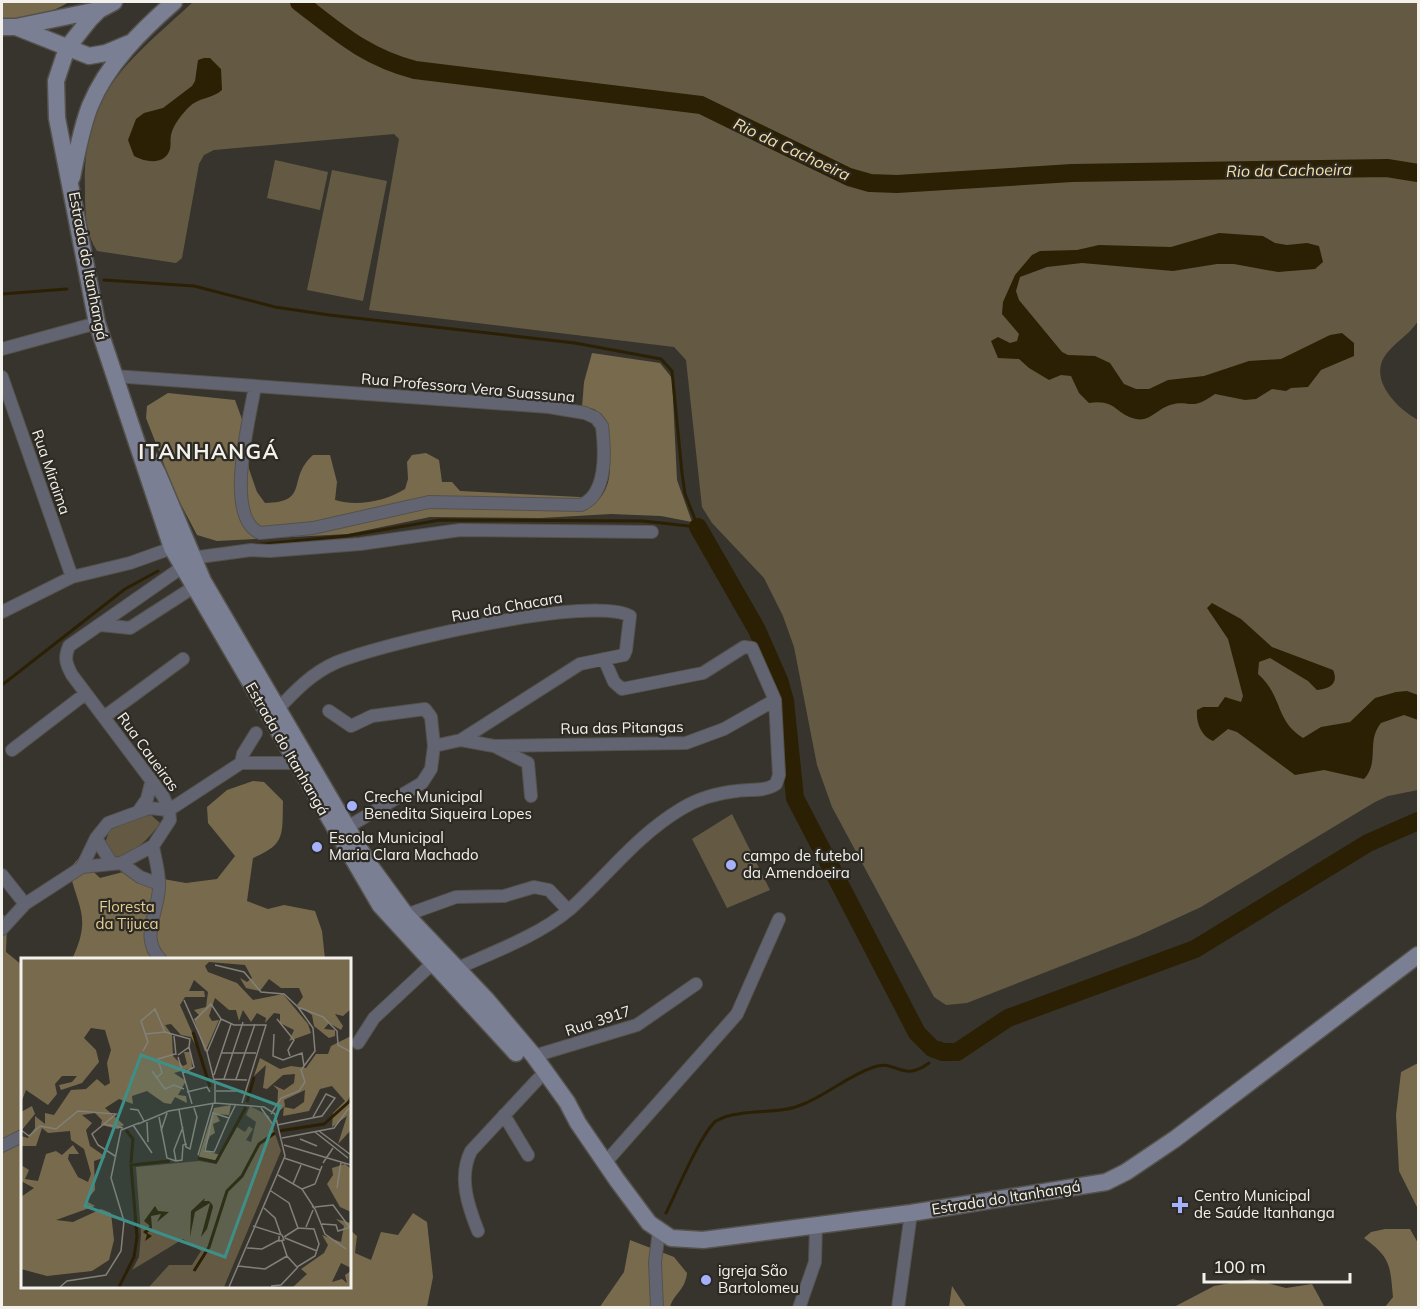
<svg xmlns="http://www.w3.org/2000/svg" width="1420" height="1309" font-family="Mulish,sans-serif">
	<rect width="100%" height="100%" fill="#37342d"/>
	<path fill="#645a44" d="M 193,2 L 1418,2 L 1418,321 C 1410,335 1390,345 1383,359 C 1371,384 1400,410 1418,420 L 1418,790 L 1388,796 L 1375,802 L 1201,907 L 1138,936 L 967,1003 L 946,1005 L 934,997 L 832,807 L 817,765 L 794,647 L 783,616 L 764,578 L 712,523 L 702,507 L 686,360 L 674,347 L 369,310 L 399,139 L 394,134 L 214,150 L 204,155 L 199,164 L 182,258 L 176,263 L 97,251 C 86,234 85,213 85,193 C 82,92 126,64 193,2 Z
		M 275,160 L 328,172 L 320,210 L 267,198 Z
		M 332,170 L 387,181 L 363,301 L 307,290 Z
		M 732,814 L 770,890 L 727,908 L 692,839 Z
		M 151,815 L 160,823 C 151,837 131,857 114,857 L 105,844 L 109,830 L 143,816 Z"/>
	<path fill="#786b4d" d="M 2,2 L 69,2 C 48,15 26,20 2,21 Z
		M 592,353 L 660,363 L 672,378 L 677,480 L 692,522 L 661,516 L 611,514 L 541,518 L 430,517 L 348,534 L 217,541 L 197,535 L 176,495 L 146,418 L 147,406 L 168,393 L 235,400 L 249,438 L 249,469 L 257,492 L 265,503 C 311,502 286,479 313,455 L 330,455 L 337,482 L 335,500 C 357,507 386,501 405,489 L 408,479 L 407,462 L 412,455 L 426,453 L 439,460 L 442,482 L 452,482 L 460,491 L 600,498 C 617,479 608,443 605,419 L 594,409 L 582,407 L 584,382 Z
		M 253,781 L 264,782 L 283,801 C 282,835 286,844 253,858 L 247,901 L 268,909 L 284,905 L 315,911 L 322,931 L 325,959 L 72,959 C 92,917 78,909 69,869 L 79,858 L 100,878 L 123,872 L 186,883 L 217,879 L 235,856 L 208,823 L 207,807 L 227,790 Z
		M 2,911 L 7,925 L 6,952 L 22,965 L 22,1286 L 350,1286 L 350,1230 L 357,1236 L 355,1253 L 371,1260 L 381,1232 L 398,1235 L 413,1213 L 427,1222 L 433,1277 L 427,1307 L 2,1307 Z
		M 1418,1063 L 1418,1209 L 1399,1171 L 1396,1115 L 1401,1072 Z
		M 1385,1229 L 1410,1229 L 1418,1243 L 1418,1307 L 1385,1307 L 1393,1297 C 1390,1265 1391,1258 1364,1238 L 1371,1232 Z
		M 630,1240 L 674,1257 L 687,1273 C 685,1291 674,1293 670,1307 L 599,1308 L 624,1272 Z
		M 1253,1279 L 1286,1288 L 1312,1284 L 1324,1306 L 1348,1307 L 1174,1307 L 1214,1286 Z
		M 952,1286 L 966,1307 L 949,1307 Z"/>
	<path fill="#2b2003" d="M 204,58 L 210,58 L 221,69 L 222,90 C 212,99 199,97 189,107 C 182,114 173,125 171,135 C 170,140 171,145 170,149 C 165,166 145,162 134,156 L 128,140 L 136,119 L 144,113 L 163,108 L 192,86 L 195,81 L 198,60 Z
		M 1219,233 L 1263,236 L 1275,243 L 1287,245 L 1307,243 L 1319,246 L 1323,262 L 1315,269 L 1278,272 L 1234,264 L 1217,264 L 1173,271 L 1082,263 L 1047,267 L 1020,277 L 1016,291 L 1019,300 L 1062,352 L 1068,355 L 1095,356 L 1110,363 L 1124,384 L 1136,389 L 1149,389 L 1168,380 L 1204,376 L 1249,361 L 1281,359 L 1330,335 L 1342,333 L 1354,343 L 1354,356 L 1321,370 L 1308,387 L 1291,388 L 1286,391 L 1272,389 L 1256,399 L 1245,400 L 1215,394 C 1190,412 1191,399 1170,405 C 1157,409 1150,422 1136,419 C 1114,414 1117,399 1089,403 L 1079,393 L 1071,376 L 1061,375 L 1049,380 L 1029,368 L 1019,359 L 998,358 L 991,341 L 998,337 L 1010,343 L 1017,341 L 1019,334 L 1002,314 L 1003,302 L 1015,275 L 1032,255 L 1040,251 L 1077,250 L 1099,245 L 1171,247 Z
		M 1212,603 L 1241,619 L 1272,647 L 1333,670 C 1339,683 1330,689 1317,690 L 1308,681 L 1270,658 L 1259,662 L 1258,674 C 1283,696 1275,721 1303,738 L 1321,727 L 1350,722 L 1375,698 L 1396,692 L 1407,691 L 1418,695 L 1418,720 L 1404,715 L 1381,723 C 1366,741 1380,762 1364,779 L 1324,770 L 1295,775 L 1237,732 L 1228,729 L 1213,741 C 1201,736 1196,723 1197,710 L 1203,707 L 1218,707 L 1225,697 L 1241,702 L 1243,696 L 1228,639 L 1207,608 Z"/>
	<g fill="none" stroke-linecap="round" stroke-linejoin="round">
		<path stroke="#2b2003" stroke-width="3" d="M 104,280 L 194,286 L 275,307 L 329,315 L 575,343 L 661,359 L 672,371 L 682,473 L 685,494 L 698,527 L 643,521 L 440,520 L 346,536 L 252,545
			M 2,294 L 67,289
			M 2,685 L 125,589 L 158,571
			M 666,1213 C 676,1193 701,1133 716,1121 C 723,1117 730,1115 738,1114 C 758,1110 782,1113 801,1105 C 827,1095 847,1076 874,1067 C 896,1059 902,1083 929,1063"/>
		<path stroke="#2b2003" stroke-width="18" d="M 299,2 C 338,32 365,57 415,70 L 701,105 L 849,177 L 870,183 L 897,184 L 1072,173 L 1387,168 L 1418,173
			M 698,527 L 757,630 L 779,680 L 785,701 L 795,798 L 917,1033 L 932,1048 L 943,1052 L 957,1052 L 1008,1018 L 1195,949 L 1368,843 L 1418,821"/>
		<g stroke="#55524c" stroke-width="14">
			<path id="street" d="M 2,349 L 97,323
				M 114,376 L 549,407 L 585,413 L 596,418 L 602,426 C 605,451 608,494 581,505 L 429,502 L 313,528 L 260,533 C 223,517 250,418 255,386
				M 2,377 L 72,577
				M 192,558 L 251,550 L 270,551 L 360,544 L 460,530 L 652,532
				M 2,612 L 72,577 L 130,563 L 172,548
				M 101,625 L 130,628 L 200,583
				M 278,709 C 295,691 312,673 335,663 C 379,644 592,594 630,616 L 626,650 L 624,655 L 580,664 L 461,740 L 434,746 L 431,769 L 422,783 L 346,828
				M 329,711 L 351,726 L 372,716 L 425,709 L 431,717 L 434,746
				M 104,717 L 183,659
				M 461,740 L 494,746 L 686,743 L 724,729 L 775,700
				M 498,748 L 528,763 L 531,796
				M 12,750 L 85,694
				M 241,763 L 295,763
				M 138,812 L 147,799 L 151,783
				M 96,838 L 112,864
				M 153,846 C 155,859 160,874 159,888 C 158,913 139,938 161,960
				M 121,863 L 140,877 L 159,884
				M 82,867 L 121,863 L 153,846 L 170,820 L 169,810 L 163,796 L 72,675 C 66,664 64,658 69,646 L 181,568
				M 2,875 L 25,904
				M 406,915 L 456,897 L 504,896 L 534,887 L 549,890 L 568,910
				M 2,929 L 25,904 L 82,867 L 96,838 L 108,823 L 149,808 L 169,810 L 241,763 L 243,754 L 256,733
				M 456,969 C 493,952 538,936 569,910 C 607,876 636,836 681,809 C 697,799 717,793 737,791 C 750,789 764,792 776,784 L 779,775 L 775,700 L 752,648 L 744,647 L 703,673 L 622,689 L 614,682 L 604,659
				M 358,1043 L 374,1018 L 433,963
				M 534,1056 L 637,1025 L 696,984
				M 504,1115 L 528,1155
				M 2,1146 L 22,1136
				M 605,1163 L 737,1014 L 779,919
				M 478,1231 C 468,1206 458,1177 471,1151 L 538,1079
				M 657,1308 L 655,1262 L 659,1231
				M 799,1308 L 815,1262 L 816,1225
				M 898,1308 L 911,1213"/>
		</g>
		<g stroke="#55524c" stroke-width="19">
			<path id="secondary" d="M 114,2 L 99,10 L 90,19 L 67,48 L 56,81 L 57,118 L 97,323 L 172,548 L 380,905 L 516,1053
				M 2,27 L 16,27 L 98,10
				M 16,27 L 89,56 L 106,53 L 130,43
				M 72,177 C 77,153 81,129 90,106 C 107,64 142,30 174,2
				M 141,452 L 150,459 L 158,474 L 203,581 L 368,863 L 406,915 L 486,999 L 534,1056 L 567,1102 L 578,1123 L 617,1180 L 649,1223 L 671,1238 L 703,1240 L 911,1213 L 1106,1182 L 1126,1172 L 1175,1139 L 1418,955"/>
		</g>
		<use href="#street" stroke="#626471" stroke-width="12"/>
		<use href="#secondary" stroke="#7b7f93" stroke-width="16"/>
	</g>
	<g fill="#a5b1fc" stroke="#2d2a24" stroke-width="2">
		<circle cx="352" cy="806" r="6"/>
		<circle cx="317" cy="847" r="6"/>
		<circle cx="731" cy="865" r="6"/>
		<path d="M1177 1196h6v6h6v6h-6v6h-6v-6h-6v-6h6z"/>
		<circle cx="706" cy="1280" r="6"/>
	</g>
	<g text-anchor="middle" stroke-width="4.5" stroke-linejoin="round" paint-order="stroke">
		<g font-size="15" fill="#f3f1ec" stroke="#2d2a24">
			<text transform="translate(88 266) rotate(79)" y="5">Estrada do Itanhangá</text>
			<text transform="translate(468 388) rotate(5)" y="5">Rua Professora Vera Suassuna</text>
			<text transform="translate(51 472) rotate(71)" y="5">Rua Miraima</text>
			<text transform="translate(507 607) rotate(-10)" y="5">Rua da Chacara</text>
			<text transform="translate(622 728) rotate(-1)" y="5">Rua das Pitangas</text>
			<text transform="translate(287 749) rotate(60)" y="5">Estrada do Itanhangá</text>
			<text transform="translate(148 752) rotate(54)" y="5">Rua Caueiras</text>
			<text transform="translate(598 1021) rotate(-18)" y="5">Rua 3917</text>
			<text transform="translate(1006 1198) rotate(-9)" y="5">Estrada do Itanhangá</text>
		</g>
		<g font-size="15" fill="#f3f1ec" stroke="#2d2a24" text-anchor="start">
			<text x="364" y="802">Creche Municipal<tspan x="364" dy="17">Benedita Siqueira Lopes</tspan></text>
			<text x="329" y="843">Escola Municipal<tspan x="329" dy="17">Maria Clara Machado</tspan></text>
			<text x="743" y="861">campo de futebol<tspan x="743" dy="17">da Amendoeira</tspan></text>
			<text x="1194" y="1201">Centro Municipal<tspan x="1194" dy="17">de Saúde Itanhanga</tspan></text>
			<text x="718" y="1276">igreja São<tspan x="718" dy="17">Bartolomeu</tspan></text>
		</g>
		<g font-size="15" fill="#e5cd96" stroke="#2d2a24">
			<text x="127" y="912">Floresta<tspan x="127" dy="17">da Tijuca</tspan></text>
		</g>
		<g font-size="16" font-style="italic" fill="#f7e0a7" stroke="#2d2a24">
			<text transform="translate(792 149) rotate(25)" y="6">Rio da Cachoeira</text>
			<text transform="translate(1289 170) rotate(-1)" y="6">Rio da Cachoeira</text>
		</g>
		<g font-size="21" font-weight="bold" letter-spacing="1.5" fill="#f3f1ec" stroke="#2d2a24">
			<text x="209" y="459">ITANHANGÁ</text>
		</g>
	</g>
	<g transform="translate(21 958)">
		<rect width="330" height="330" fill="#37342d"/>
		<path d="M 229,148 L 248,158 L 260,193 L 203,329 L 128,329 L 148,307 L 171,307 L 180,293 L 162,281 L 111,312 L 118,299 L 120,276 L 115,209 L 178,203 L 195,206 L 216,169 L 224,174 L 228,168 L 232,171 L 225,182 L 230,184 L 235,164 L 225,157 Z" fill="#645a44"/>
		<path d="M 0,1 L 330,1 L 330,51 L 322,58 L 314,56 L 322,68 L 320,72 L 308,65 L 303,71 L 314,72 L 314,78 L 308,80 L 293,68 L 291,57 L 276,47 L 282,39 L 278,30 L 260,30 L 248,21 L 239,33 L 225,30 L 219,20 L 226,24 L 231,20 L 224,7 L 188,4 L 184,8 L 187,14 L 216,25 L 232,42 L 262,36 L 287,66 L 290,75 L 268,83 L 273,72 L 259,65 L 259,56 L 253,55 L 244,65 L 245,60 L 236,55 L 230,64 L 222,52 L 218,63 L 215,52 L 208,52 L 194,40 L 188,58 L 191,63 L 198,62 L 184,94 L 173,61 L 178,57 L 173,52 L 185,49 L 187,34 L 173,22 L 168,33 L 183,33 L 184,39 L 164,39 L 159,47 L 181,97 L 170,79 L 160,77 L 150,66 L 144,67 L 151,77 L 152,98 L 162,108 L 166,106 L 163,94 L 170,94 L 171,110 L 153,115 L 165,123 L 157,137 L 165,138 L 166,145 L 154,139 L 150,146 L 143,145 L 126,133 L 111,138 L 112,146 L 98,141 L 84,150 L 103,167 L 97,171 L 80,167 L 81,162 L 74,155 L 61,157 L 71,165 L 65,172 L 69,188 L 85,199 L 73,203 L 74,232 L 65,243 L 74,248 L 35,262 L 52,264 L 80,251 L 90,255 L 93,282 L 88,302 L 71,313 L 26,318 L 0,311 L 0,239 L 13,230 L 0,223 L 0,207 L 8,212 L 4,221 L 17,223 L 25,196 L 35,193 L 41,197 L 52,187 L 58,196 L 48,196 L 47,201 L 57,219 L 67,224 L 70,216 L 63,191 L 50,182 L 49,173 L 27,175 L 21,170 L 15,188 L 0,188 L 0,178 L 7,180 L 14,170 L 14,158 L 24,166 L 24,155 L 33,157 L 50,132 L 65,131 L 76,121 L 84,128 L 89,125 L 86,105 L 90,92 L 84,72 L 70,70 L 63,80 L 75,92 L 78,104 L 61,125 L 40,132 L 38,127 L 51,124 L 56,118 L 41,118 L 34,126 L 36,136 L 27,147 L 5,132 L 0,145 ZM 330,78 L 330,136 L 326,144 L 330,142 L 330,172 L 317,186 L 326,158 L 311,169 L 312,155 L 324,143 L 311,128 L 299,131 L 288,153 L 262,158 L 263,149 L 273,151 L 283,144 L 284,132 L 263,142 L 264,148 L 256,155 L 257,132 L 252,127 L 263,132 L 273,125 L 274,116 L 262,117 L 246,131 L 242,130 L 245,107 L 233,118 L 239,100 L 259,111 L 270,108 L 285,110 L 295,96 L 307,96 L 310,88 ZM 210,147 L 208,157 L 195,156 L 199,163 L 192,166 L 194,175 L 189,178 L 183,192 L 199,197 L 195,204 L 177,201 L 193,150 ZM 11,148 L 14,156 L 0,173 L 0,154 ZM 324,206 L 329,210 L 330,254 L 319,249 L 306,226 L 312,217 L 311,210 ZM 315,261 L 330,265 L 330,310 L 320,305 L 311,324 L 321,321 L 326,325 L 324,317 L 330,313 L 330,329 L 272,329 L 286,316 L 280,311 L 303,295 L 307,287 L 301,277 L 320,284 L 323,268 Z" fill="#786b4d"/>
		<path d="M 184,240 L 183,243 L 188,243 L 191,246 L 192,249 L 186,271 L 180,279 L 189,245 L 174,254 L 169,279 L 170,253 ZM 134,248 L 137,253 L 148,254 L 136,264 L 140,256 L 130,258 L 131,270 L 126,275 L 131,278 L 124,283 L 126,277 L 122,274 L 129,268 L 123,263 Z" fill="#2b2003"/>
		<path fill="none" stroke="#2b2003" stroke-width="3" d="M 172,74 L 189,129M 226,144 L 233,119M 105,172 L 112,181 L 110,205M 258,173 L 303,166 L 330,142M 177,200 L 195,204 L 225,149M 173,313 L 188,289 L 206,233 L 221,218 L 238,186 L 254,175M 98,329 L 113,299 L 116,279 L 110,207 L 149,203"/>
		<path fill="none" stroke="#828079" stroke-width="1.5" d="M 194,7 L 223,14 L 240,34 L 263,36 L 277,49M 163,42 L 186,94 L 194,126 L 194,145M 277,49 L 302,59 L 316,73 L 317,87 L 330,94M 200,61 L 213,67 L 245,67 L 221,145M 256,61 L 273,82 L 267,92 L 269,98M 174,62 L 190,46 L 200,61M 124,76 L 144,74M 253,76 L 252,98 L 262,102 L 281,95 L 283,108M 153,78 L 155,97M 122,93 L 127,84 L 120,63 L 134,51 L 144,74 L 169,81 L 168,89 L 157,97M 186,94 L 200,61M 200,95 L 235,95M 157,99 L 171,146M 131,113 L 144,131 L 153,127 L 163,131M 162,115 L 173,109 L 168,89M 193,117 L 210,66M 135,120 L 141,115 L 137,101 L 154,96M 193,121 L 226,122M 203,121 L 222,64M 215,121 L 234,66M 195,133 L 222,133M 166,134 L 186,129 L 189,134M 240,150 L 253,168M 109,151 L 117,152 L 123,163M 158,152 L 165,189 L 169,191 L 176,159 L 173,150M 250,156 L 260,140 L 278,133 L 284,124 L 280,112 L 294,93 L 292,70 L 277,49M 138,159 L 146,200 L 155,203M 208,160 L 192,155 L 184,193 L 193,194 L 195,190 L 201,176 L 208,160 L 215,146M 126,164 L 127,184M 117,166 L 148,153 L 194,145 L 243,149 L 254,156 L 264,198 L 208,329M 112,167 L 131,195M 256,167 L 301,158 L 314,140 L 305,136 L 292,159M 0,172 L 8,178 L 19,168 L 35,171 L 57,153 L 95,156 L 83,166M 140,173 L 146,155M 298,173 L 330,197M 294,174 L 327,200M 261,180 L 313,170 L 328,150M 279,181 L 296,188M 263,187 L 330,207M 177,197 L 192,146M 94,198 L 77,187 L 71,176 L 83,166 L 102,170M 263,200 L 299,212M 155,203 L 153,192 L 162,169M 155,203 L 161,202 L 162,187 L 166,186M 302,205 L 312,190M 257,217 L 281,231 L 294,251 L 291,248M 272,226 L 280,207M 316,230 L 320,204M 281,231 L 294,226 L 301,208M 250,233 L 268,245 L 277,270M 294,249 L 312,247 L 329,270M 243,250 L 254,260 L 260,277M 294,251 L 304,276 L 325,291M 301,266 L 315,267 L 317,273 L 330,269M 232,268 L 261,277 L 263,282 L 258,283 L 258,278M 285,269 L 292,252M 264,280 L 296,293M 261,283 L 266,298 L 276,309 L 294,298 L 298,286 L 293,271 L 277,270 L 263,279M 226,290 L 241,291 L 258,282M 217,308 L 244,311 L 266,298M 250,328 L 260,327 L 277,309M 39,329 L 46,323 L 85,317 L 100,293 L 103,263 L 90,220 L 100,172 L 118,165"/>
		<path fill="#3d8f87" fill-opacity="0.15" stroke="#3d8f87" stroke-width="3" d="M 120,97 L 259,148 L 204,299 L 64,248 Z"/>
		<rect width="330" height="330" fill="none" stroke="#f3f1ec" stroke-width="3"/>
	</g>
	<rect width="1420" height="1309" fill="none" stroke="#f3f1ec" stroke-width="6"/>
	<path d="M1204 1273v9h146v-9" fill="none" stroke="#f3f1ec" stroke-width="3"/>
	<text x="1213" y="1273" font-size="18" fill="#f3f1ec" stroke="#2d2a24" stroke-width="4.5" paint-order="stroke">100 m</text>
</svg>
